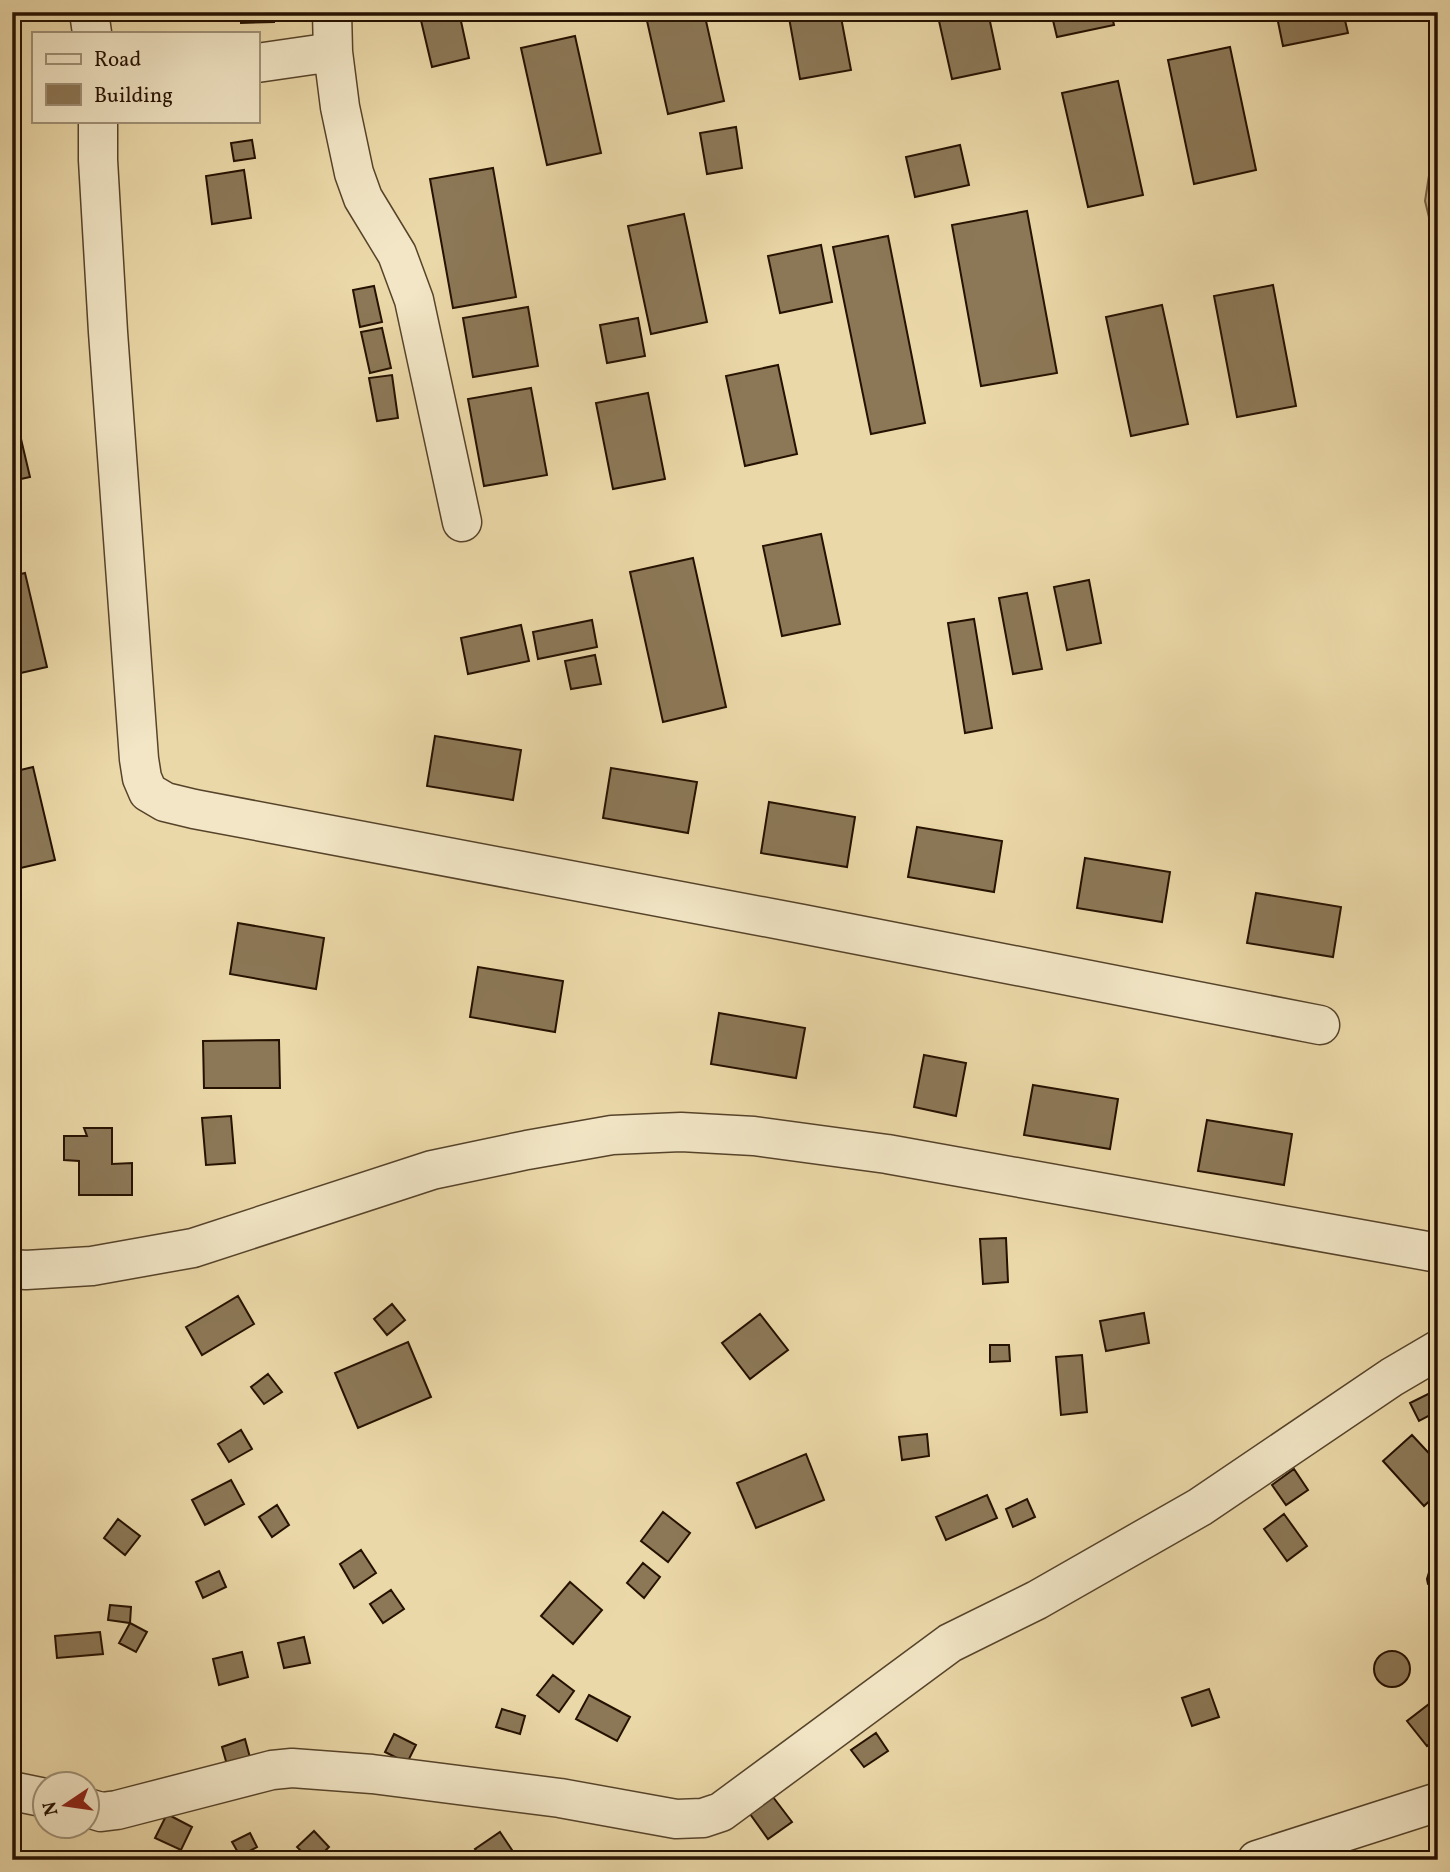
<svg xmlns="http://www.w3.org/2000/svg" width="1450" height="1872" font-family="Vollkorn,serif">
	<rect width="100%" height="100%" fill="#ebd8a8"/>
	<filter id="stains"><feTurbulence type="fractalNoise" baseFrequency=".00286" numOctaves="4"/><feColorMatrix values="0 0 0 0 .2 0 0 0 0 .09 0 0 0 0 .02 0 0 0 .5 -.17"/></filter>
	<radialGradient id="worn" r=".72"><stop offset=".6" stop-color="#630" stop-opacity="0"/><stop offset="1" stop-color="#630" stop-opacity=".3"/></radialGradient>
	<path fill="#c9b68b" stroke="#776446" stroke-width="2" d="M 1438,132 L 1438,254 L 1425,201 L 1435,137 Z"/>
	<path fill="#8c7857" stroke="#251100" stroke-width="2" d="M 240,12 L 274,12 L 274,22 L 241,23 Z
		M 419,12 L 459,12 L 469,58 L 432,67 Z
		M 645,12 L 704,12 L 724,101 L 668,114 Z
		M 788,12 L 840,12 L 851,70 L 800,79 Z
		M 937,12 L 988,12 L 1000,69 L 952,79 Z
		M 1051,12 L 1111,12 L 1114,25 L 1057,37 Z
		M 1276,12 L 1343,12 L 1348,33 L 1283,46 Z
		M 575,36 L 601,153 L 547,165 L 521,48 Z
		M 1230,47 L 1256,170 L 1194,184 L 1168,60 Z
		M 1118,81 L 1143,195 L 1088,207 L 1062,93 Z
		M 736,127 L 742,168 L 707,174 L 700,133 Z
		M 252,140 L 255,158 L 234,161 L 231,143 Z
		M 960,145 L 969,185 L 915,197 L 906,157 Z
		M 493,168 L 516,297 L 453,308 L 430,179 Z
		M 244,170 L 251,218 L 212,224 L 206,176 Z
		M 1027,211 L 1057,373 L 981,386 L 952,225 Z
		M 684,214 L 707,322 L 651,334 L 628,226 Z
		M 888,236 L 925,423 L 871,434 L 833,247 Z
		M 821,245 L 832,302 L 780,313 L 768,256 Z
		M 1273,285 L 1296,406 L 1237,417 L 1214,296 Z
		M 374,286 L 382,322 L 360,327 L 353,290 Z
		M 1162,305 L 1188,424 L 1131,436 L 1106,317 Z
		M 528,307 L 538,366 L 473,377 L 463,318 Z
		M 638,318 L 645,356 L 607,363 L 600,325 Z
		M 382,328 L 391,368 L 370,373 L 361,332 Z
		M 778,365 L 797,454 L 745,466 L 726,376 Z
		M 392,375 L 398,418 L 377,421 L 369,378 Z
		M 531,388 L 547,475 L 484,486 L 468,399 Z
		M 648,393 L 665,479 L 613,489 L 596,403 Z
		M 12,401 L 30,477 L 12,481 Z
		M 821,534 L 840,624 L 782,636 L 763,546 Z
		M 693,558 L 726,707 L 663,722 L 630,572 Z
		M 25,573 L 47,667 L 12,675 L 12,576 Z
		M 1089,580 L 1101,643 L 1067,650 L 1054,587 Z
		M 1027,593 L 1042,669 L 1013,674 L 999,598 Z
		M 974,619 L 992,728 L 965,733 L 948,623 Z
		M 592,620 L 597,647 L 538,659 L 533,632 Z
		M 521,625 L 529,661 L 468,674 L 461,638 Z
		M 595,655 L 601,684 L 571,689 L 565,661 Z
		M 435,736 L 521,750 L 513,800 L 427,786 Z
		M 33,767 L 55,860 L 12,870 L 12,772 Z
		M 611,768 L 697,782 L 688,833 L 603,818 Z
		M 769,802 L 855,817 L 847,867 L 761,853 Z
		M 917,827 L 1002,841 L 994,892 L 908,877 Z
		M 1085,858 L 1170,872 L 1162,922 L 1077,908 Z
		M 1256,893 L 1341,907 L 1333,957 L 1247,943 Z
		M 238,923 L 324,938 L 316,989 L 230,974 Z
		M 478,967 L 563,981 L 555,1032 L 470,1017 Z
		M 719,1013 L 805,1028 L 796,1078 L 711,1064 Z
		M 279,1040 L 280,1088 L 204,1088 L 203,1041 Z
		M 924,1055 L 966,1063 L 956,1116 L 914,1107 Z
		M 1033,1085 L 1118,1099 L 1110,1149 L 1024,1135 Z
		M 231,1116 L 235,1163 L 206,1165 L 202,1118 Z
		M 1207,1120 L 1292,1134 L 1284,1185 L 1198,1171 Z
		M 84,1128 L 112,1128 L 112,1164 L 132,1163 L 132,1195 L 79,1195 L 79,1161 L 64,1160 L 64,1136 L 87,1136 Z
		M 1006,1238 L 1008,1282 L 983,1284 L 980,1239 Z
		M 238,1296 L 254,1324 L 202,1355 L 186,1327 Z
		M 392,1304 L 405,1320 L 387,1335 L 374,1319 Z
		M 1144,1313 L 1149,1343 L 1106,1351 L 1100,1321 Z
		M 760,1314 L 788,1350 L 750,1379 L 722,1343 Z
		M 408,1342 L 431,1397 L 358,1428 L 335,1373 Z
		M 990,1345 L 1009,1345 L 1010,1361 L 990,1362 Z
		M 1082,1355 L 1087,1412 L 1061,1415 L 1056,1357 Z
		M 268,1374 L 282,1392 L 264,1404 L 251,1387 Z
		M 1438,1389 L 1438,1411 L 1419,1421 L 1410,1403 Z
		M 12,1411 L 18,1417 L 21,1424 L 18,1431 L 12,1435 Z
		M 241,1430 L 252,1449 L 229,1462 L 218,1444 Z
		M 927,1434 L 929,1456 L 902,1460 L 899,1437 Z
		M 1412,1435 L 1438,1463 L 1438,1493 L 1424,1506 L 1383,1461 Z
		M 806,1454 L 824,1500 L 756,1528 L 737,1483 Z
		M 1294,1469 L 1308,1490 L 1286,1505 L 1272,1485 Z
		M 231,1480 L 244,1504 L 205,1525 L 192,1500 Z
		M 987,1495 L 997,1518 L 946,1540 L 936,1517 Z
		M 1027,1499 L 1035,1517 L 1013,1527 L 1006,1509 Z
		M 277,1505 L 289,1525 L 272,1537 L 259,1517 Z
		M 663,1512 L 690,1533 L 668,1562 L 641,1541 Z
		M 1284,1514 L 1307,1546 L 1287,1561 L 1264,1529 Z
		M 118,1519 L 140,1536 L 125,1555 L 104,1538 Z
		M 361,1550 L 376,1573 L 354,1588 L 340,1564 Z
		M 1438,1562 L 1438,1592 L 1428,1584 L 1427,1579 L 1430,1569 Z
		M 643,1563 L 660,1577 L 644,1598 L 627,1583 Z
		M 219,1571 L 226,1587 L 203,1598 L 196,1582 Z
		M 570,1582 L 602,1610 L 573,1644 L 541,1616 Z
		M 391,1590 L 404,1609 L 383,1623 L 370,1604 Z
		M 110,1605 L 131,1607 L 130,1623 L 108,1620 Z
		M 130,1623 L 147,1632 L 136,1652 L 119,1643 Z
		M 100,1632 L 103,1654 L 57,1658 L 55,1636 Z
		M 304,1637 L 310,1663 L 284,1668 L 278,1643 Z
		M1374 1669a18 18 0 1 1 36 0a18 18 0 1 1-36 0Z
		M 242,1652 L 248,1677 L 219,1685 L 213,1659 Z
		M 553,1675 L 574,1691 L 559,1712 L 537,1695 Z
		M 1209,1689 L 1219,1717 L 1192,1726 L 1182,1698 Z
		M 589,1695 L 630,1717 L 617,1741 L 576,1719 Z
		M 1433,1701 L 1438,1707 L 1438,1737 L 1427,1746 L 1407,1721 Z
		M 502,1709 L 525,1716 L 520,1734 L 496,1727 Z
		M 876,1733 L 888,1751 L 864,1767 L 851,1750 Z
		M 394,1734 L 416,1745 L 407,1763 L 385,1752 Z
		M 245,1739 L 252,1765 L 229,1772 L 222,1747 Z
		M 773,1797 L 792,1822 L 768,1839 L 750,1814 Z
		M 167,1814 L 192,1827 L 181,1850 L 155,1838 Z
		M 314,1831 L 329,1847 L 316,1860 L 310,1860 L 297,1847 Z
		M 500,1832 L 512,1850 L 498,1860 L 483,1860 L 475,1849 Z
		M 250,1833 L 257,1847 L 240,1856 L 232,1842 Z"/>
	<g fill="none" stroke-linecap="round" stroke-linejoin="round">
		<g stroke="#56432a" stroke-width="41">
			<path id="minor" d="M 89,12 L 92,33
				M 332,12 L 333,52 L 340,107 L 354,173 L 363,198 L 397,254 L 414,300 L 462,522
				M 257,63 L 333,52
				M 98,121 L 98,160 L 108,332 L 139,759 L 142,778 L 148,792 L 165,802 L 194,809 L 802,924 L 1320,1025
				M 12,1269 L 26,1270 L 92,1266 L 193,1248 L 432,1170 L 527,1150 L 612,1135 L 681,1132 L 754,1136 L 887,1154 L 1438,1253
				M 12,1791 L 46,1798
				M 88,1808 L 101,1812 L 117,1810 L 272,1770 L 292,1768 L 372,1774 L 560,1798 L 676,1819 L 703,1818 L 721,1812 L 950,1643 L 1037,1600 L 1200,1507 L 1392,1377 L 1438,1350
				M 1257,1860 L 1438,1802"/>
		</g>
		<use href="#minor" stroke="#f2e6c6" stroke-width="38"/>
	</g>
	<rect width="1450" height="1872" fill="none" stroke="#ebd8a8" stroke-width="42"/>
	<rect x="14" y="14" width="1422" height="1844" fill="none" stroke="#251100" stroke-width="3.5"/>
	<rect x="21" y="21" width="1408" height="1830" fill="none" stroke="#251100" stroke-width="2"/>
	<rect x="32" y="32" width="228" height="91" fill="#f2e6c6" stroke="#a09177" stroke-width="2"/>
	<rect x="46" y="54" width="35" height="10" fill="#f2e6c6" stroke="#a09177" stroke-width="2"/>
	<text x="94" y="66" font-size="21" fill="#251100">Road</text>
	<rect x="46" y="84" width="35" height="21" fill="#8c7857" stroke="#a09177" stroke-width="2"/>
	<text x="94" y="102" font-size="21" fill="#251100">Building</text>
	<g transform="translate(66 1805) rotate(257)"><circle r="33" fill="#f2e6c6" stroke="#a09177" stroke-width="2"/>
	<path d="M0-5L12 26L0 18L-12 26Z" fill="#8f2418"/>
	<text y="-10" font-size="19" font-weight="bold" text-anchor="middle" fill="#251100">N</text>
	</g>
	<rect width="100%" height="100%" filter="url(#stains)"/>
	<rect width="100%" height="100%" fill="url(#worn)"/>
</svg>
